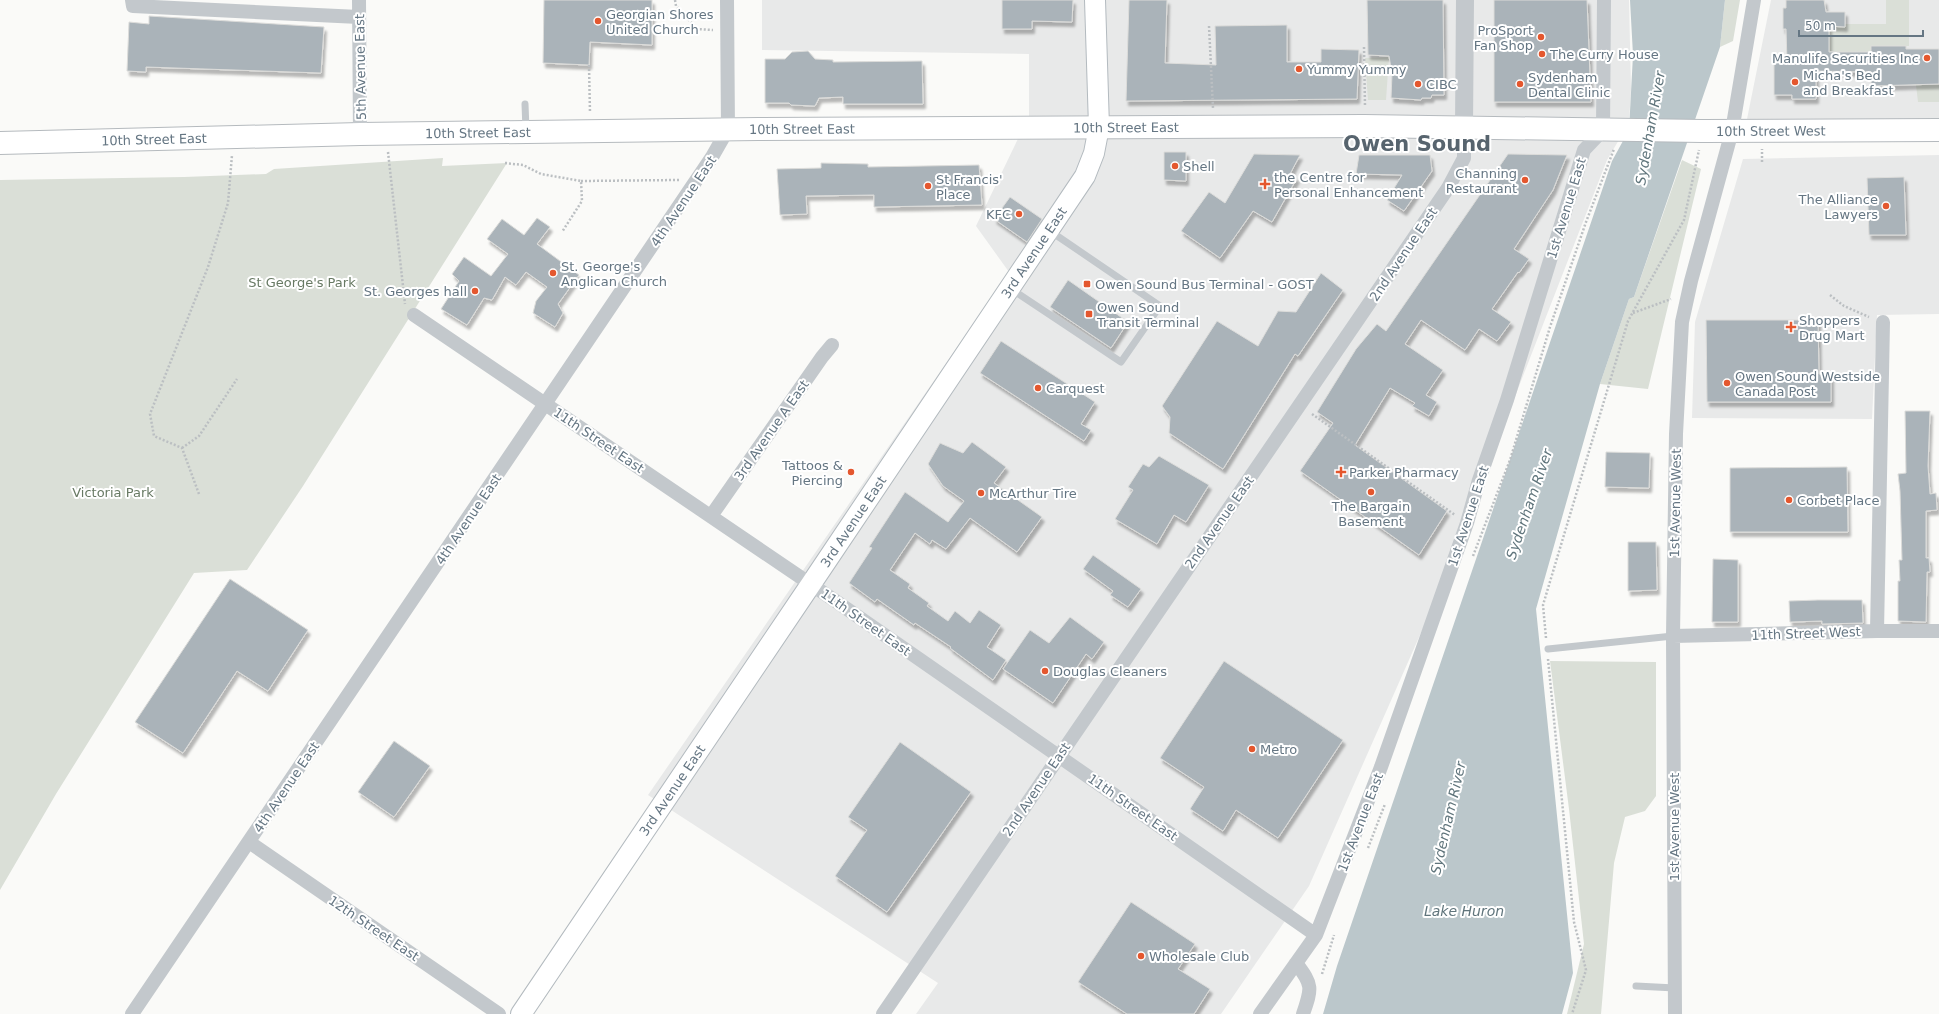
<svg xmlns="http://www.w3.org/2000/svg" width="1939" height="1014" font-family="'DejaVu Sans',sans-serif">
	<defs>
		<filter id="shadow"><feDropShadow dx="2.5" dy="4.5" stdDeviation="1" flood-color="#0004"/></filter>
	</defs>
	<rect width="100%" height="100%" fill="#fafaf8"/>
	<path fill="#e8e9e9" d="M 762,0 L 1629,0 L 1631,89 L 1629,123 L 1607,160 L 1439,592 L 1309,886 L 1221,1014 L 916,1014 L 938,983 L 648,795 L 1009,272 L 976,226 L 1029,116 L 1029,54 L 762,50 Z
		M 1771,0 L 1939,0 L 1939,124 L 1746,124 Z
		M 1939,155 L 1939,314 L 1877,315 L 1872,419 L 1692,418 L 1695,322 L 1743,159 Z"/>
	<path fill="#dadfd7" d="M 1725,0 L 1740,0 L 1733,41 L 1720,47 Z
		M 1886,0 L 1909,0 L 1909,46 L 1871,46 L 1871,54 L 1828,52 L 1829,26 L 1845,27 L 1845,24 L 1886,24 Z
		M 1389,57 L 1386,100 L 1368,100 L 1365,58 Z
		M 1939,84 L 1939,102 L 1918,102 L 1916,85 Z
		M 443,158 L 442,166 L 507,163 L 303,486 L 247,570 L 194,573 L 56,794 L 0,890 L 0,180 L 184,177 L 266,174 L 274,169 Z
		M 1682,160 L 1701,169 L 1648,389 L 1600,384 L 1629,299 L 1634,297 Z
		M 1550,661 L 1656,662 L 1656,796 L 1645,811 L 1625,817 L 1614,863 L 1601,1014 L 1567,1014 L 1584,944 L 1569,809 Z"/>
	<path fill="#bbc7cb" d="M 1630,0 L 1725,0 L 1720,47 L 1634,297 L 1629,299 L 1600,384 L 1536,609 L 1573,973 L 1562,1014 L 1323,1014 L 1337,966 L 1612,161 L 1629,130 L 1633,55 Z"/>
	<path fill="#aab3b9" stroke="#dcdcda" filter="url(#shadow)" d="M 544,0 L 652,0 L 652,45 L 590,42 L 589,65 L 543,63 Z
		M 1002,0 L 1073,0 L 1072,22 L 1032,21 L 1032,29 L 1002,29 Z
		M 1129,0 L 1167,0 L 1165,63 L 1216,65 L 1215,26 L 1287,25 L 1287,62 L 1321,62 L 1321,49 L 1359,50 L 1357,99 L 1126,101 Z
		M 1367,0 L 1443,0 L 1444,95 L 1432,95 L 1431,98 L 1422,98 L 1421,100 L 1391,98 L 1392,74 L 1389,56 L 1368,55 Z
		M 1494,0 L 1587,0 L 1591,102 L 1494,102 Z
		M 1786,0 L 1824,0 L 1826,12 L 1845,12 L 1845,27 L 1829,26 L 1829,52 L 1871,52 L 1871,46 L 1906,46 L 1906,49 L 1939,49 L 1939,84 L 1871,86 L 1871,72 L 1816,71 L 1816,99 L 1792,99 L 1792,95 L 1774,95 L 1774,62 L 1787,62 L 1786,29 L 1783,29 L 1783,8 L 1786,8 Z
		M 149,16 L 324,27 L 321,73 L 146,67 L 146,72 L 127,71 L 129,22 L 149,24 Z
		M 808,51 L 815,59 L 833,60 L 833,62 L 922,61 L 923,104 L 843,104 L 843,97 L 819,98 L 815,106 L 791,105 L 789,103 L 765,103 L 765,59 L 785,59 L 792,52 Z
		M 1164,152 L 1186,152 L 1186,181 L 1164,180 Z
		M 1254,154 L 1300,155 L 1290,174 L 1297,178 L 1272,222 L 1253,211 L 1220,258 L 1181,231 L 1209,192 L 1225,203 Z
		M 1508,154 L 1567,155 L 1553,190 L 1514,249 L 1529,259 L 1519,273 L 1518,272 L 1492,309 L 1511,322 L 1497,341 L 1479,329 L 1465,350 L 1421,320 L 1405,344 L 1443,370 L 1426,395 L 1437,402 L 1429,416 L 1412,406 L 1415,403 L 1390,388 L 1355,445 L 1447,511 L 1419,555 L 1300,471 L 1333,423 L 1317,412 L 1356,349 L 1377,324 L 1386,331 Z
		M 1359,155 L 1430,155 L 1432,171 L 1404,211 L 1387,200 L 1402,175 L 1356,174 Z
		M 821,163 L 868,164 L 868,167 L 979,165 L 982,205 L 874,207 L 874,195 L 806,196 L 807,214 L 780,215 L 777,169 L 821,168 Z
		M 1904,177 L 1906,235 L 1869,235 L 1867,178 Z
		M 1010,197 L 1042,219 L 1027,242 L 994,219 Z
		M 537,218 L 550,227 L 537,244 L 579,275 L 558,304 L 563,313 L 555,327 L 533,313 L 536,301 L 547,287 L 526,272 L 516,285 L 505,277 L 492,300 L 484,298 L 467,325 L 441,309 L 459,281 L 452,274 L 464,257 L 491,276 L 508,254 L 487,239 L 502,219 L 524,235 Z
		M 1321,273 L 1343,290 L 1298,356 L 1295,354 L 1223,469 L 1169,433 L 1170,417 L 1162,406 L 1217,321 L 1258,346 L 1278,311 L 1296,312 Z
		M 1068,280 L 1128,322 L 1111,348 L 1050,307 Z
		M 1706,320 L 1818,320 L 1819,374 L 1831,374 L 1831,402 L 1707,402 Z
		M 1001,341 L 1095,402 L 1081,424 L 1091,430 L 1084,441 L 980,373 Z
		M 1905,411 L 1930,411 L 1928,466 L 1930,494 L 1936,493 L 1937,510 L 1926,511 L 1926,558 L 1929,558 L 1930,572 L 1927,572 L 1926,622 L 1898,621 L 1898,581 L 1900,581 L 1899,560 L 1902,560 L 1900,491 L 1898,474 L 1906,473 Z
		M 972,442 L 1006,467 L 994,483 L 1042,517 L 1017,552 L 970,518 L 946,549 L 932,540 L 930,544 L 915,533 L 890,570 L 910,584 L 908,588 L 929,603 L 927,606 L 948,621 L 955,611 L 970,623 L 979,610 L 1001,625 L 987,647 L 1006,660 L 993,680 L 950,648 L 951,647 L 915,623 L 914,625 L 877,599 L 875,602 L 849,583 L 872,548 L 869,547 L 905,492 L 948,522 L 964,501 L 943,486 L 928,464 L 940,443 L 963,453 Z
		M 1606,452 L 1650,453 L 1649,488 L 1605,487 Z
		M 1159,456 L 1209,485 L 1186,522 L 1174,515 L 1157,544 L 1115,519 L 1133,490 L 1128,487 L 1143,464 L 1149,467 Z
		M 1847,467 L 1848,532 L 1730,532 L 1730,468 Z
		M 1628,542 L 1656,542 L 1657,590 L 1628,591 Z
		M 1093,555 L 1141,589 L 1128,607 L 1110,595 L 1113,591 L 1083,569 Z
		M 1713,559 L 1738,560 L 1738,622 L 1712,622 Z
		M 230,579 L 308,630 L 268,691 L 237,671 L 183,753 L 135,722 Z
		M 1818,600 L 1862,600 L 1863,623 L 1822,624 L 1822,621 L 1790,622 L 1789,601 Z
		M 1070,617 L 1104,642 L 1092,659 L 1086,654 L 1053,703 L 1003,669 L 1030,630 L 1049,643 Z
		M 1224,661 L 1343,740 L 1278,838 L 1236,810 L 1223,831 L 1190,809 L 1204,787 L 1160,758 Z
		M 394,741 L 430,766 L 394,817 L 358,792 Z
		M 900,742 L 971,792 L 887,912 L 835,876 L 867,830 L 848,817 Z
		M 1131,902 L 1195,944 L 1178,969 L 1210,989 L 1194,1014 L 1127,1014 L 1078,982 Z"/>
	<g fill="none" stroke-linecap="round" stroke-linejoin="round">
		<g stroke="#b3babf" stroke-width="22">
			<g id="secondary">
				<path id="s1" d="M 521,1014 L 811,584 L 1085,176 L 1094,153 L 1099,127 L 1095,0"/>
			</g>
		</g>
		<g stroke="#b5babe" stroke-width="24">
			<g id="primary">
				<path id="s2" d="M 0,143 L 360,134 L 758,129 L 1364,126 L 1702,131 L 1939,130"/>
			</g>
		</g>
		<path stroke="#bbbfc2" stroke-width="2.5" stroke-dasharray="2 2" stroke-linecap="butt" d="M 675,0 L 676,6 L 697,29 L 713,30
			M 1209,26 L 1213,108
			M 1364,47 L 1365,107
			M 589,65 L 590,113
			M 388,152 L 405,304
			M 1762,162 L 1762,149
			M 507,163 L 504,163 L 523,165 L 541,174 L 581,181 L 582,201 L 562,232
			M 581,181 L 679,180
			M 1830,295 L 1844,306 L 1869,317
			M 1633,313 L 1671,299
			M 1312,414 L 1455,515
			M 182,448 L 199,436 L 237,379
			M 199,494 L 182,448 L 154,436 L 150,414 L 208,267 L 228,203 L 232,155
			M 1473,556 L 1510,460 L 1550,327 L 1586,222 L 1614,149
			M 1546,638 L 1543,605 L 1628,321 L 1684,220 L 1699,150
			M 1548,659 L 1574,922 L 1586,970 L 1572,1014
			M 1368,848 L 1385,804
			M 1322,974 L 1334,935"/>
		<path stroke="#c3c8cc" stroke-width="7" d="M 525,104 L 526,130
			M 1011,289 L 1121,362 L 1160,306 L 1050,231
			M 1548,649 L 1673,636
			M 1636,986 L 1675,988"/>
		<path stroke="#c3c8cc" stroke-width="14" d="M 132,0 L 133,6 L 359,17
			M 359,0 L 360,134
			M 414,315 L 837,602 L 1316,935
			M 711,516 L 822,357 L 832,345
			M 1877,631 L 1883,322
			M 1673,636 L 1877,631 L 1939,631
			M 249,842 L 499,1014
			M 1296,963 C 1313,985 1312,988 1303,1014
			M 132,1014 L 712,157 L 728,129 L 727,0
			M 883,1014 L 1448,188 L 1464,158 L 1464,127
			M 1260,1014 L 1316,935 L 1381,767 L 1467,523 L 1479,480 L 1507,400 L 1584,150 L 1603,130 L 1604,0
			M 1675,1014 L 1673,636 L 1676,434 L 1682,322 L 1691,281 L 1732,131 L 1754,0"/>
		<path stroke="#c3c8cc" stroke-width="18" d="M 1464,127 L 1465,0"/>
		<use href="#secondary" stroke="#fff" stroke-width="20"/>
		<use href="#primary" stroke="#fff" stroke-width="22"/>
	</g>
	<g fill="#e4572e" stroke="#fff" stroke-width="1.5">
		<circle cx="598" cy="21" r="4"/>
		<circle cx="1541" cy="37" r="4"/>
		<circle cx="1542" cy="54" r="4"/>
		<circle cx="1927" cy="58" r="4"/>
		<circle cx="1299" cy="69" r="4"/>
		<circle cx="1795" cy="82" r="4"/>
		<circle cx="1418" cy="84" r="4"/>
		<circle cx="1520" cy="84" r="4"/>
		<circle cx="1175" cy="166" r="4"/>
		<circle cx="1525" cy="180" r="4"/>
		<path d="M1263 178h4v4h4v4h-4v4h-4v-4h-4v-4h4z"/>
		<circle cx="928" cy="186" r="4"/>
		<circle cx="1886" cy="206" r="4"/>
		<circle cx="1019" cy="214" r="4"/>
		<circle cx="553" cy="273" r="4"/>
		<rect x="1083" y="280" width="8" height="8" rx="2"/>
		<circle cx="475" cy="291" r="4"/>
		<rect x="1085" y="310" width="8" height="8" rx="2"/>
		<path d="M1789 321h4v4h4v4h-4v4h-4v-4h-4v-4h4z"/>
		<circle cx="1727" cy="383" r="4"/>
		<circle cx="1038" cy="388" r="4"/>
		<circle cx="851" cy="472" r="4"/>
		<path d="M1339 466h4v4h4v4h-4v4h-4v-4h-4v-4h4z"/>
		<circle cx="1371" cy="492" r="4"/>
		<circle cx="981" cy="493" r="4"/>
		<circle cx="1789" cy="500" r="4"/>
		<circle cx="1045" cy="671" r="4"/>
		<circle cx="1252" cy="749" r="4"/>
		<circle cx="1141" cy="956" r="4"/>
	</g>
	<g text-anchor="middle" stroke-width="4" stroke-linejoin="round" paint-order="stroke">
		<g font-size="13" fill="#657683" stroke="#fff" text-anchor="start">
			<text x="606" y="19">Georgian Shores<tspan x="606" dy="15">United Church</tspan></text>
			<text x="1533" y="35" text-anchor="end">ProSport<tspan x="1533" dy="15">Fan Shop</tspan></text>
			<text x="1550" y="59">The Curry House</text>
			<text x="1919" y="63" text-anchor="end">Manulife Securities Inc</text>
			<text x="1307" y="74">Yummy Yummy</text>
			<text x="1803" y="80">Micha's Bed<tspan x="1803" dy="15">and Breakfast</tspan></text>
			<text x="1528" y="82">Sydenham<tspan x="1528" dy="15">Dental Clinic</tspan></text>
			<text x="1426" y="89">CIBC</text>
			<text x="1183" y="171">Shell</text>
			<text x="1517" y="178" text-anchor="end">Channing<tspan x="1517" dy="15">Restaurant</tspan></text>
			<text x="1274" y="182">the Centre for<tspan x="1274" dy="15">Personal Enhancement</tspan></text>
			<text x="936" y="184">St Francis'<tspan x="936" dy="15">Place</tspan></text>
			<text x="1878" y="204" text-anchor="end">The Alliance<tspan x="1878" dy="15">Lawyers</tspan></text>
			<text x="1011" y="219" text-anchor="end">KFC</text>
			<text x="561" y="271">St. George's<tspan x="561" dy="15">Anglican Church</tspan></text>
			<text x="1095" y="289">Owen Sound Bus Terminal - GOST</text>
			<text x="467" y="296" text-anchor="end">St. Georges hall</text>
			<text x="1097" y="312">Owen Sound<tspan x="1097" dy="15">Transit Terminal</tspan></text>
			<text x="1799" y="325">Shoppers<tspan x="1799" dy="15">Drug Mart</tspan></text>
			<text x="1735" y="381">Owen Sound Westside<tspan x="1735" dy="15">Canada Post</tspan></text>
			<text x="1046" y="393">Carquest</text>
			<text x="843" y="470" text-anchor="end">Tattoos &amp;<tspan x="843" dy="15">Piercing</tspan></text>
			<text x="1349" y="477">Parker Pharmacy</text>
			<text x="989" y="498">McArthur Tire</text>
			<text x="1797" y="505">Corbet Place</text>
			<text x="1371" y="511" text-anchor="middle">The Bargain<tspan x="1371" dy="15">Basement</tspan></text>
			<text x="1053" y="676">Douglas Cleaners</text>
			<text x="1260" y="754">Metro</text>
			<text x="1149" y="961">Wholesale Club</text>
		</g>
		<g font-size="13" fill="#657683" stroke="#fff">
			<text transform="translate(360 67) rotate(-91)" y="5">5th Avenue East</text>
			<text dy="5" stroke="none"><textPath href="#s2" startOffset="1126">10th Street East</textPath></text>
			<text dy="5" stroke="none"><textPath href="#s2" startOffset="802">10th Street East</textPath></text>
			<text dy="5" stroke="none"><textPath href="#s2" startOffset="1771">10th Street West</textPath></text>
			<text dy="5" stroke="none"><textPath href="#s2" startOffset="478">10th Street East</textPath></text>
			<text dy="5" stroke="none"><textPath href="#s2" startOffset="154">10th Street East</textPath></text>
			<text transform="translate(683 201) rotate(-56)" y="5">4th Avenue East</text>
			<text transform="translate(1566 208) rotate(-73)" y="5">1st Avenue East</text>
			<text dy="5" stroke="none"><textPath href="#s1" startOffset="918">3rd Avenue East</textPath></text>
			<text transform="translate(1403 254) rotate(-56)" y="5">2nd Avenue East</text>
			<text transform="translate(771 430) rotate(-55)" y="5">3rd Avenue A East</text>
			<text transform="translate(599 440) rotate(34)" y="5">11th Street East</text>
			<text transform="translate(1675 503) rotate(-89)" y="5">1st Avenue West</text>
			<text transform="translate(1468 516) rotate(-72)" y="5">1st Avenue East</text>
			<text transform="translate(468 519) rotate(-56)" y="5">4th Avenue East</text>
			<text dy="5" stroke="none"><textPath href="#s1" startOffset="594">3rd Avenue East</textPath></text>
			<text transform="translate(1219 522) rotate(-55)" y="5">2nd Avenue East</text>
			<text transform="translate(866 622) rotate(35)" y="5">11th Street East</text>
			<text transform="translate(1806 633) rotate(-2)" y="5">11th Street West</text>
			<text transform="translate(286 787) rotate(-56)" y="5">4th Avenue East</text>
			<text transform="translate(1036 789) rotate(-56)" y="5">2nd Avenue East</text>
			<text dy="5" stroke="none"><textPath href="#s1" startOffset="270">3rd Avenue East</textPath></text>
			<text transform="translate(1133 807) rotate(35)" y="5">11th Street East</text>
			<text transform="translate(1360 822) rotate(-69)" y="5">1st Avenue East</text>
			<text transform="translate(1674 827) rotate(-90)" y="5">1st Avenue West</text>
			<text transform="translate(374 928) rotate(34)" y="5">12th Street East</text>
		</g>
		<g font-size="13" fill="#687a64" stroke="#fff">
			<text x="302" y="287">St George's Park</text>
			<text x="113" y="497">Victoria Park</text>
		</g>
		<g font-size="14" font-style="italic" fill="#60757c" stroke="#fff">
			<text transform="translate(1650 128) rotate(-80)" y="5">Sydenham River</text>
			<text transform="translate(1529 504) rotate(-71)" y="5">Sydenham River</text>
			<text transform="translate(1448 818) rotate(-77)" y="5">Sydenham River</text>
			<text x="1464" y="916">Lake Huron</text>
		</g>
		<g font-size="21" font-weight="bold" fill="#57646e" stroke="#fff">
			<text x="1417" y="151">Owen Sound</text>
		</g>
	</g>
	<path d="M1799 30v6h124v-6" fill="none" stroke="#657683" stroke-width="2"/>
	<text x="1805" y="30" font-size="12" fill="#657683" stroke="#ffffff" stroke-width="3" paint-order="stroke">50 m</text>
</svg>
